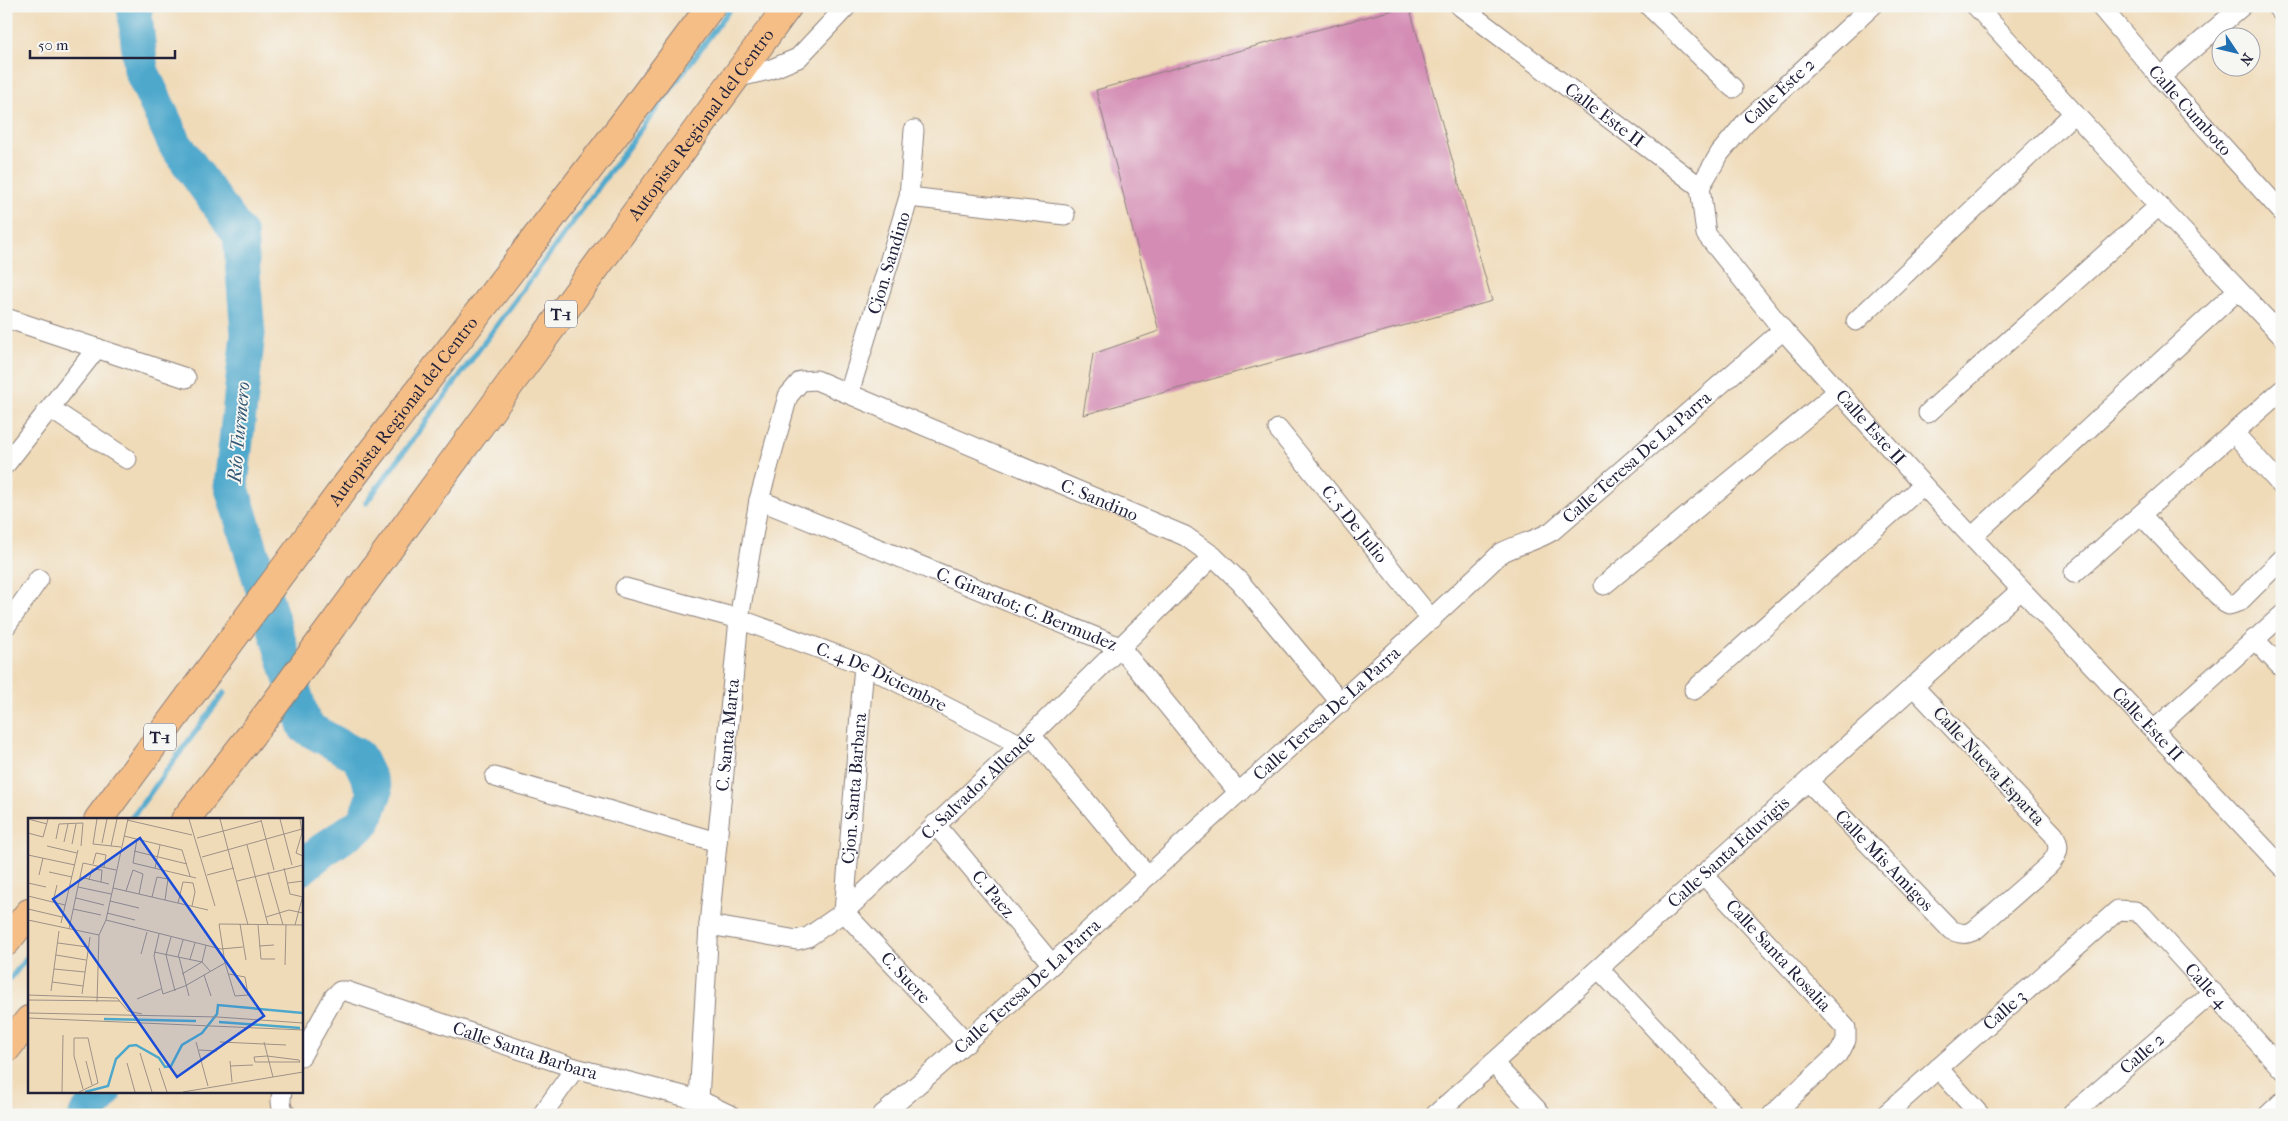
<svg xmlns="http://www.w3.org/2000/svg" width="2288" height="1121" font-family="'IM FELL French Canon',serif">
	<rect width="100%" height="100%" fill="#f6f6f2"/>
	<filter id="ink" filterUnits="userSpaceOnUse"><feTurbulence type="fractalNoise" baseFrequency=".02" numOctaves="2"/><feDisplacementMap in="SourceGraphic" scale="10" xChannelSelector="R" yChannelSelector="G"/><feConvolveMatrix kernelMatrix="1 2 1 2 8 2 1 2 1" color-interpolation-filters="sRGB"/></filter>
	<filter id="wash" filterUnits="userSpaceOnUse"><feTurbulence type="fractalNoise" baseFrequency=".0096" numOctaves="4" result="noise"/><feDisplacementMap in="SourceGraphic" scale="20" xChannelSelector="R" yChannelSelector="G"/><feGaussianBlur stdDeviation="1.12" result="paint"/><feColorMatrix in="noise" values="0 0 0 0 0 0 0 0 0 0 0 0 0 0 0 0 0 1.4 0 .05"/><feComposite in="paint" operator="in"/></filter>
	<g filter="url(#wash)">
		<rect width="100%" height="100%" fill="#f0dbb9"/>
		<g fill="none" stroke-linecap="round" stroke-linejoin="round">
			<path stroke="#4ea8cc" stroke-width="5.5" d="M 366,503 L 732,6
				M 130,820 L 224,693
				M 6,984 L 29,955"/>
			<path stroke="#4ea8cc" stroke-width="35" d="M 134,6 L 141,70 L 175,144 L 240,235 L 248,334 L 231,485 L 305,727 L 358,756 L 375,792 L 364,822 L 323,850 L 301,868
				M 86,1115 L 104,1092"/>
		</g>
		<g id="blocks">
			<path fill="#d48cb4" d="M 1409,6 L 1492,301 L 1083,415 L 1093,354 L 1159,331 L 1096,90 L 1274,41 Z"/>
		</g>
	</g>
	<g filter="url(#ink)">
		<use href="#blocks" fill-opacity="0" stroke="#897e7a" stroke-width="1"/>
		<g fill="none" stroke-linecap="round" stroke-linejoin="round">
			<g stroke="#897e7a" stroke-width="21">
				<g id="minor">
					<path id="s1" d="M 1460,6 L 1700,187 L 1706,234 L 1783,330 L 1923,485 L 2282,867"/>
					<path d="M 1649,6 L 1733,88"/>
					<path d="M 1976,6 L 2159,206 L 2282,336"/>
					<path id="s2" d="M 2100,6 L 2160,77 L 2282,212"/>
					<path d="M 2276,6 L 2282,13"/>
					<path d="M 2160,77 L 2242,6"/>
					<path d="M 735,78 L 769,70 L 798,58 L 847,6"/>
					<path id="s3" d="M 1700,187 L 1720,153 L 1745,123 L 1872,6"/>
					<path d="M 909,197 L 1065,215"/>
					<path d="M 6,318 L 186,378"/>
					<path d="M 1856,321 L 2074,113"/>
					<path id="s4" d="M 849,393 L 909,197 L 914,130"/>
					<path d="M 51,409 L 127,459"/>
					<path d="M 1928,413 L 2159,206"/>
					<path id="s5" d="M 1278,429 L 1432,620"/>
					<path d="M 2234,433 L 2282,486"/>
					<path d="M 6,464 L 97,348"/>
					<path id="s6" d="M 759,500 L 1120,647 L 1239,793"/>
					<path d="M 2142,516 L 2225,603 L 2229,605 L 2239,602 L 2282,559"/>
					<path d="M 1973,536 L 2238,290"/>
					<path d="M 2074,573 L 2282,390"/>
					<path d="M 1604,585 L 1838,391"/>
					<path id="s7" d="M 625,588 L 739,619 L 864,665 L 1021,745"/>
					<path d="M 6,626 L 39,579"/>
					<path d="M 2254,639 L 2282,668"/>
					<path d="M 1694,690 L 1923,485"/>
					<path d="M 2154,730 L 2282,615"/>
					<path d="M 1031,735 L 1148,876"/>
					<path d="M 495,777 L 717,842"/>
					<path id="s8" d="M 1808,781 L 1951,930 C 1960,934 1966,935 1975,930 L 2049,865 C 2058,855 2061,847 2054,835 L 1913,686"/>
					<path id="s9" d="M 935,824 L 1051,963"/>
					<path id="s10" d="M 1703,874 L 1846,1028 L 1846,1040 L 1840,1052 L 1772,1115"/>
					<path id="s11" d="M 844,912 L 864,665"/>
					<path id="s12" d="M 844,912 L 967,1043"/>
					<path id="s13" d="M 709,925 L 797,940 L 808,937 L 844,912 L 1031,735 L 1213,556"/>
					<path d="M 1599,969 L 1736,1115"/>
					<path id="s14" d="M 301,1056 L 334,997 L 340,991 L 346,991 L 575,1068 L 699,1100 L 730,1115"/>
					<path d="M 1493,1063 L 1542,1115"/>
					<path d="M 1938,1068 L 1980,1115"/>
					<path d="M 282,1092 C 280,1101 280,1109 287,1115"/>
					<path id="s15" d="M 699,1100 L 709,925 L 739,619 L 759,500 L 788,396 L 801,381 L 816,380 L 1185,536 L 1213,556 L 1240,582 L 1341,703"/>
					<path d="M 542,1115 L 575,1068"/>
					<path id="s16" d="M 882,1115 C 1004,1012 1119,901 1237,794 C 1326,714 1415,636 1501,553 C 1518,544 1536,541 1552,531 L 1783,330"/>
					<path id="s17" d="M 1435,1115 L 2021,590"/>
					<path id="s18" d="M 1885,1115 L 2118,910 L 2135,911 L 2143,916 L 2282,1069"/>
					<path id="s19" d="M 2071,1115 L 2213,992"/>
					<path d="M 2268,1115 L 2282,1102"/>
				</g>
			</g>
			<g stroke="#897e7a" stroke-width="30">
				<g id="motorway">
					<path id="s20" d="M 98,820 L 347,484 L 627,119 L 711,6"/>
					<path id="s21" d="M 185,820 L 269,712 L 788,6"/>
					<path d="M 6,942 L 29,913"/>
					<path d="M 6,1049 L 29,1020"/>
				</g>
			</g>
			<use href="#minor" stroke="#fff" stroke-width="19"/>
			<use href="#motorway" stroke="#f6be87" stroke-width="28"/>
		</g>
	</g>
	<g text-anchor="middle" stroke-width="4" stroke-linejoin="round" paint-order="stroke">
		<g fill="#f6f6f2" stroke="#626272" stroke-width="1">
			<rect x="545" y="300.5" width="32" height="27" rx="4"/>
			<rect x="144" y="723.5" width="32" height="27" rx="4"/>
		</g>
		<g font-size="16" font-weight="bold" fill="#22223b">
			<text x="561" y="320">T-1</text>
			<text x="160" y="743">T-1</text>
		</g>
		<g font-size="18" fill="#22223b" stroke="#f6f6f2">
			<text dy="6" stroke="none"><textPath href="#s3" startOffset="125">Calle Este 2</textPath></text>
			<text dy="6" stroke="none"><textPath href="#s2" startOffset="138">Calle Cumboto</textPath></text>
			<text dy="6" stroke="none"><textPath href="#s1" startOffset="181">Calle Este II</textPath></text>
			<text dy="6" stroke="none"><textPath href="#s21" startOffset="866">Autopista Regional del Centro</textPath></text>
			<text dy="6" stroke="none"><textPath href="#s4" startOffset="136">Cjon. Sandino</textPath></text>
			<text dy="6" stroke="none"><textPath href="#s20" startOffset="510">Autopista Regional del Centro</textPath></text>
			<text dy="6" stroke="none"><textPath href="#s1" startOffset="602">Calle Este II</textPath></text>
			<text dy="6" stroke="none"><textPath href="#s16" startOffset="1004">Calle Teresa De La Parra</textPath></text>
			<text dy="6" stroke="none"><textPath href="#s15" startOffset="1054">C. Sandino</textPath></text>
			<text dy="6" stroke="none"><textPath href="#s5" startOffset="122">C. 5 De Julio</textPath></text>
			<text dy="6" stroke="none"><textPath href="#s6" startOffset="289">C. Girardot; C. Bermudez</textPath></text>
			<text dy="6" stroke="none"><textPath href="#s7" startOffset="272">C. 4 De Diciembre</textPath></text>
			<text dy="6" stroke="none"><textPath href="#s16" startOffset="599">Calle Teresa De La Parra</textPath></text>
			<text dy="6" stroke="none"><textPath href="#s1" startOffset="1008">Calle Este II</textPath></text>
			<text dy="6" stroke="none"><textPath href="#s15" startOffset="366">C. Santa Marta</textPath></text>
			<text transform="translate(1989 766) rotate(47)" y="6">Calle Nueva Esparta</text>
			<text dy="6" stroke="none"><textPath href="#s13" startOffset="329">C. Salvador Allende</textPath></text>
			<text dy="6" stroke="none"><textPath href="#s11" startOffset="124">Cjon. Santa Barbara</textPath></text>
			<text dy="6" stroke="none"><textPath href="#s17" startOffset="394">Calle Santa Eduvigis</textPath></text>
			<text dy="6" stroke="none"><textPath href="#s8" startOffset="110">Calle Mis Amigos</textPath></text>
			<text dy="6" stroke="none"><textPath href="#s9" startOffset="91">C. Paez</textPath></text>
			<text dy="6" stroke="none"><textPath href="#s10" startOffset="111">Calle Santa Rosalia</textPath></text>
			<text dy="6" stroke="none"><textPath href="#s12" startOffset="90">C. Sucre</textPath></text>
			<text dy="6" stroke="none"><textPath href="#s18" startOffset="431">Calle 4</textPath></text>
			<text dy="6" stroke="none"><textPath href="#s16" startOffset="194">Calle Teresa De La Parra</textPath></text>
			<text dy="6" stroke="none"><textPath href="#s18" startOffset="159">Calle 3</textPath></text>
			<text dy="6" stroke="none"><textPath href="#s14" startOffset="271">Calle Santa Barbara</textPath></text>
			<text dy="6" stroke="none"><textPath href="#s19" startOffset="94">Calle 2</textPath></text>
		</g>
		<g font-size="19" font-style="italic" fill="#345875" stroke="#f6f6f2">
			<text transform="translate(238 432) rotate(-85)" y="7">Río Turmero</text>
		</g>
	</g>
	<g transform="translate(28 818)">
		<rect width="275" height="275" fill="#f0dbb9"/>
		<path fill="none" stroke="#4ea8cc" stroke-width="2.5" d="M 76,201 L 168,203M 191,204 L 272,210M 57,274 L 80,268 L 88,241 L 101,228 L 108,227 L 131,240 L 137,249 L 143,248 L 154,227 L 174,215 L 189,196 L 190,187 L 275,195"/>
		<path fill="none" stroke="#9e9187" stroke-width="1" d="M 0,1 L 19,6M 69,1 L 65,26 L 93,29M 161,1 L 187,88M 192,1 L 220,107M 252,1 L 264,47M 272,1 L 274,15 L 268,35 L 275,38M 99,2 L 164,17M 233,2 L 246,52M 0,15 L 15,19 L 20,1M 96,18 L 154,32 L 162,58M 169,20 L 233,3M 28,21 L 31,6 L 55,5 L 53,28M 109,21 L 105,45 L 168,60M 36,24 L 40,6M 74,25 L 79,1M 44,26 L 48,6M 219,27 L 240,107M 19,28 L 49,35M 83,28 L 89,1M 106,33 L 159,46M 0,37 L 47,47M 174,39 L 274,11M 65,46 L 68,35 L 78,37 L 76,49M 127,50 L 132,27M 256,50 L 262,76 L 275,79M 21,54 L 44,59M 240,54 L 255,107M 11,57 L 15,40M 179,57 L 206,50M 52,59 L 81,66M 61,62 L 64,51 L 74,52 L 73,64M 209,63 L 275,47M 0,65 L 18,69M 260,65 L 275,63M 50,69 L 83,76M 85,70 L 180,92M 98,73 L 105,52 L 115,56 L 111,76M 0,78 L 37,87M 124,79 L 129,59 L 140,61 L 137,82M 48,80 L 76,87M 82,83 L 111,90M 25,84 L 29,67M 150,85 L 155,64 L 165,65 L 167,74 L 164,88M 0,91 L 34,99M 45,91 L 73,97M 79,95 L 107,102M 238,99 L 261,92 L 275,95M 0,102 L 71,117M 78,102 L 193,131 L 215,129M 33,105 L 50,32M 212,106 L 218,142M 230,107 L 233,141 L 247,141M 267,107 L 275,77M 41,111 L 55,45 L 88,52M 131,116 L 126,138 L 135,176 L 157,168 L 197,145M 143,119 L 138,137 L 147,173M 30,125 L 60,129M 231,128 L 246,127M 126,134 L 174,144 L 182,153M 113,136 L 119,114M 28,137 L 58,142M 150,139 L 155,122M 151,139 L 161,178M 162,141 L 167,125M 174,144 L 178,127M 257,147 L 258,107M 26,151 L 57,154M 154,156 L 174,144M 201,156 L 217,159 L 220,177 L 207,178 L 197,145 L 191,106 L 275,107M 176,157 L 183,178M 24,164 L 55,168M 23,173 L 31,113M 54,176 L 62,119M 0,177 L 89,180 L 100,193 L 114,196M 109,181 L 133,171M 0,182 L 92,183M 69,184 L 71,117 L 78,102 L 100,1M 0,195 L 190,199 L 275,205M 0,200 L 275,212M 168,224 L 180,268M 192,224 L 258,227M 236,224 L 245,259M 171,232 L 189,233M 112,235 L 124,274M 239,238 L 271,242 L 272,244 L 227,244 L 226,239 ZM 58,243 L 64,267M 202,243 L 204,264M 99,245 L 107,274M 202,248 L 225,247M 131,250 L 139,274M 34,274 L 35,217M 51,274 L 70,265 L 60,220 L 46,220 L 46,238 L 55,271M 155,274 L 275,254"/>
		<path fill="#1d4ed8" fill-opacity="0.15" stroke="#1d4ed8" stroke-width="2.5" d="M 112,20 L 236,198 L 149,259 L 25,81 Z"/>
		<rect width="275" height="275" fill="none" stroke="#22223b" stroke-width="2.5"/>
	</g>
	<rect width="2288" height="1121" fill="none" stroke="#f6f6f2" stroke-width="25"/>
	<g transform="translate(2236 52) rotate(125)"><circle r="24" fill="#f6f6f2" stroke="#a1a1a9"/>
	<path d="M0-4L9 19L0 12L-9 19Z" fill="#1f6fb2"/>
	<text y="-8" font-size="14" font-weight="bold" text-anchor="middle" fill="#22223b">N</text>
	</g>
	<path d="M30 50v8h145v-8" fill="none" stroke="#22223b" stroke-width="2.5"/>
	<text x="38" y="50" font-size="15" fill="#22223b" stroke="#f6f6f2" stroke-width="4" paint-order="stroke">50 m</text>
</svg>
